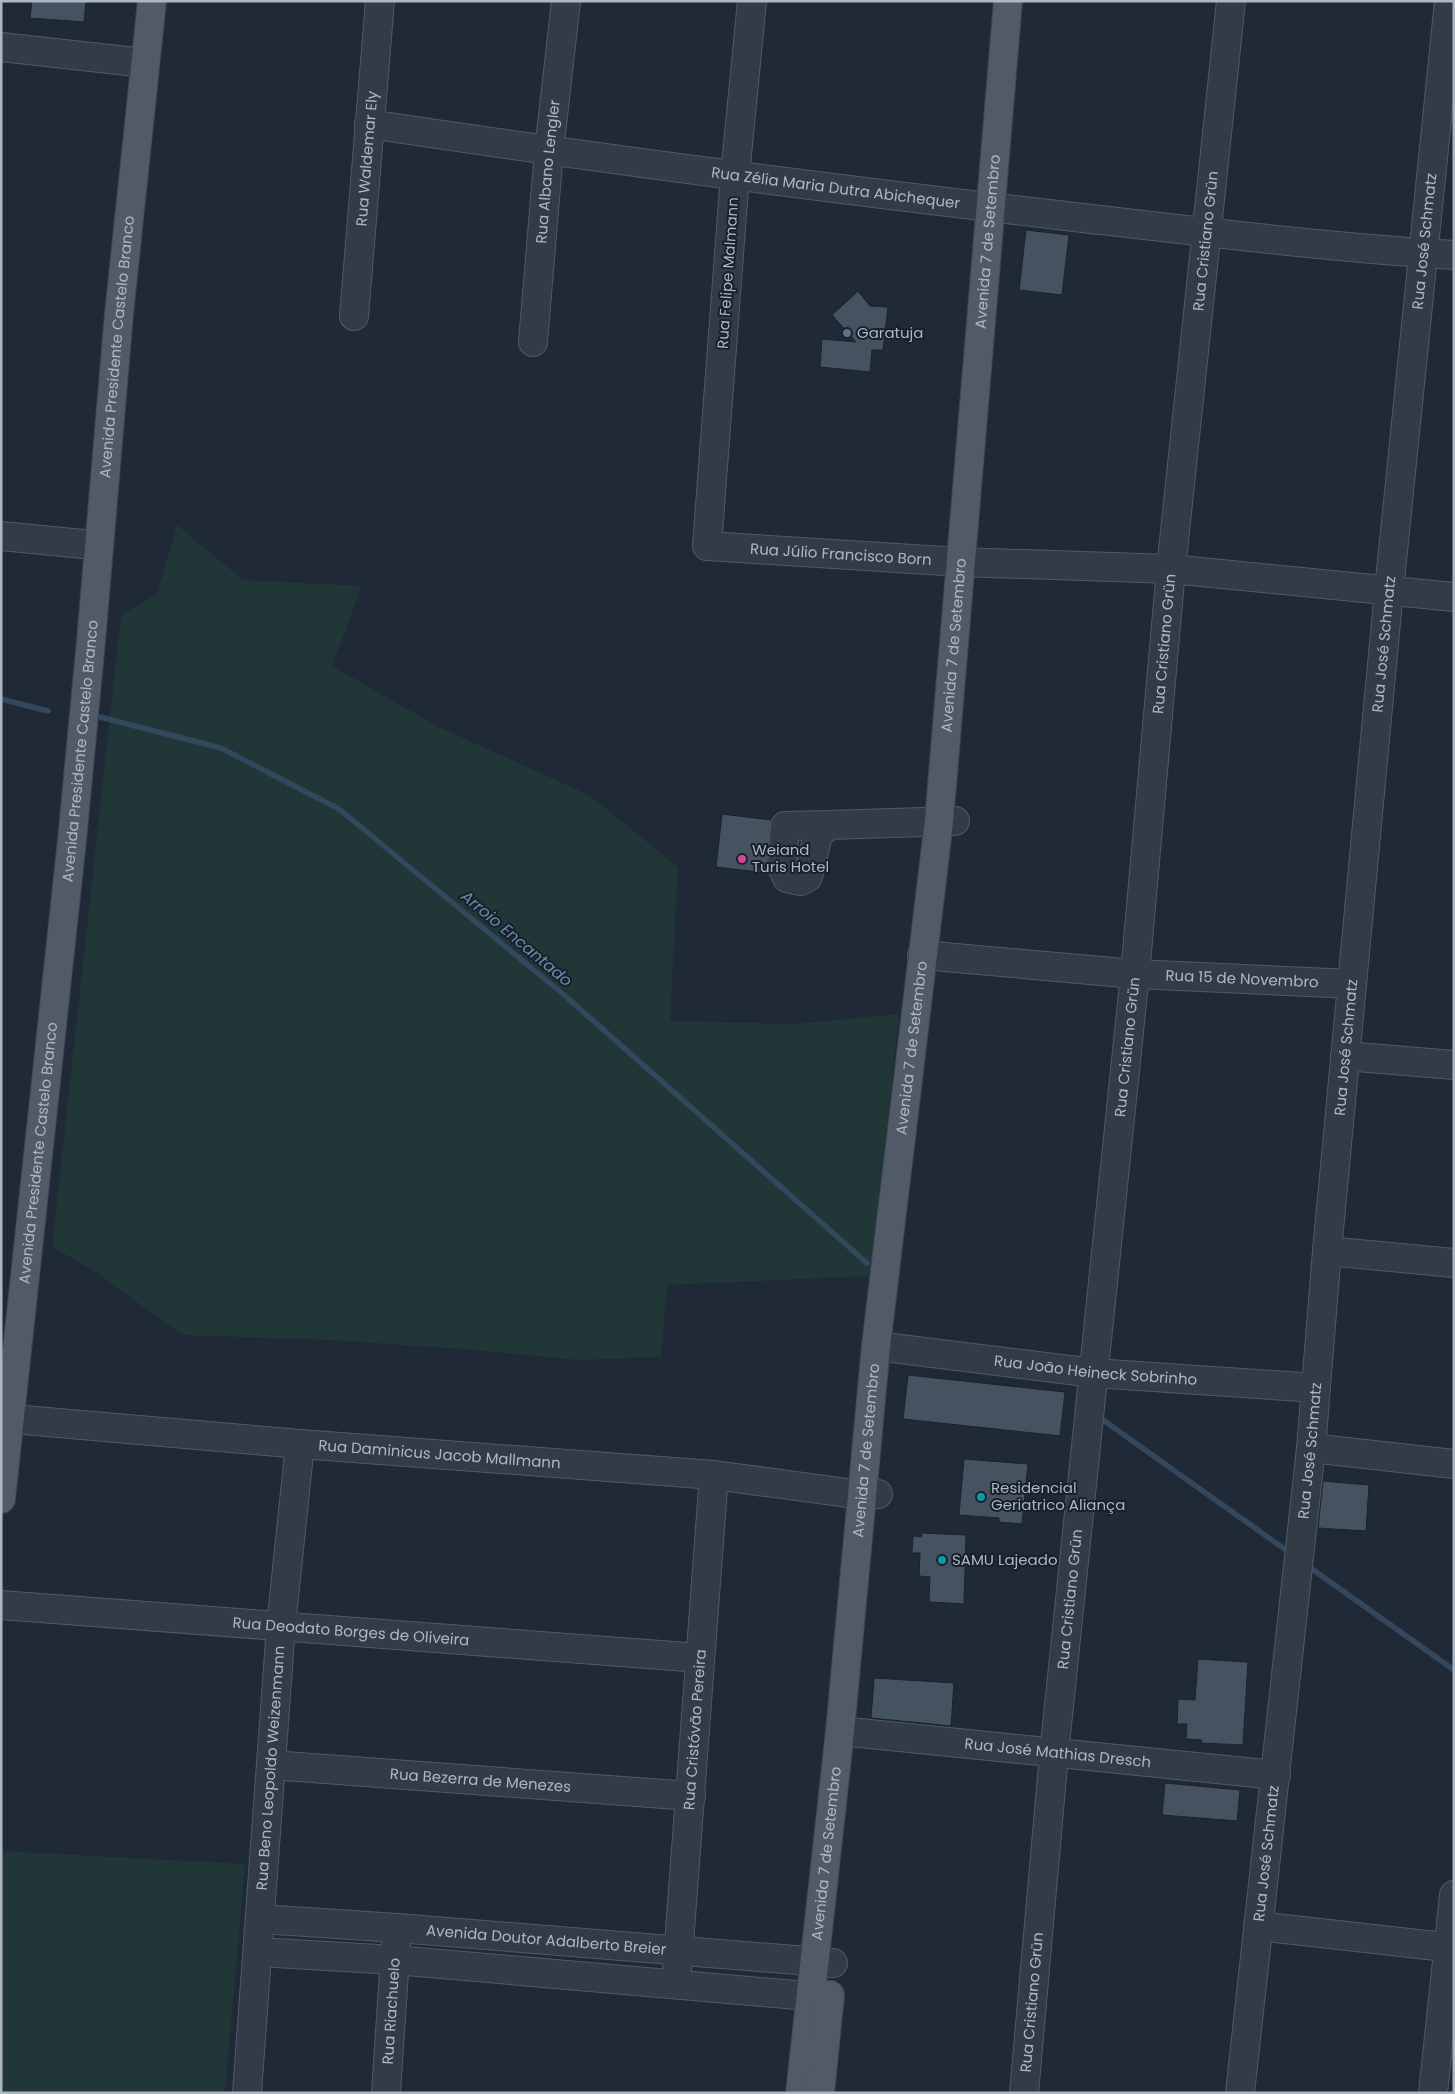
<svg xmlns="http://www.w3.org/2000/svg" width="1455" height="2094" font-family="Poppins,sans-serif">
	<rect width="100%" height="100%" fill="#1f2a36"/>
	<path fill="#213637" d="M 177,525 L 243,580 L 362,586 L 332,666 L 437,726 L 589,795 L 678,867 L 670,1021 L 794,1024 L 899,1014 L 871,1276 L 667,1285 L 661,1357 L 578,1360 L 462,1349 L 329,1340 L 182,1335 L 96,1272 L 52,1247 L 121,616 L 157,594 Z
		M 1,1851 L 245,1864 L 225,2093 L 1,2093 Z"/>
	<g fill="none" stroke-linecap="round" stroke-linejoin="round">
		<path stroke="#33475d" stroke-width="5.5" d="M 1,699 L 48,711
			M 100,717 L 221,748 L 339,809 L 563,994 L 867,1263
			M 1103,1420 L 1286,1550
			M 1312,1569 L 1454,1670"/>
	</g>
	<path fill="#455260" stroke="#1a232d" d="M 32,1 L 86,1 L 84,22 L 30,18 Z
		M 1026,230 L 1069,235 L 1062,295 L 1019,290 Z
		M 858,291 L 870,306 L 888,307 L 883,350 L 872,350 L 870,372 L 820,367 L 822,339 L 856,342 L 832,315 Z
		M 722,814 L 771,820 L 767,873 L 716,867 Z
		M 908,1375 L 1065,1392 L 1060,1436 L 903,1419 Z
		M 964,1459 L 1028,1464 L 1022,1524 L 999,1522 L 999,1518 L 959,1515 Z
		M 1323,1481 L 1369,1485 L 1366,1531 L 1318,1528 Z
		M 922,1533 L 966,1535 L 964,1604 L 929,1602 L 930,1577 L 919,1576 L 920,1553 L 912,1553 L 913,1536 L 921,1537 Z
		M 1198,1659 L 1248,1662 L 1243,1745 L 1201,1743 L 1202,1740 L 1186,1739 L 1187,1724 L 1177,1724 L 1178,1699 L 1195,1700 Z
		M 874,1678 L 954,1683 L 951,1726 L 871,1718 Z
		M 1165,1783 L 1240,1790 L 1237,1821 L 1162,1815 Z"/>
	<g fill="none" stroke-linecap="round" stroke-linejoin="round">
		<g stroke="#505a64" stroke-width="30">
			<g id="minor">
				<path id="s1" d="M 752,1 L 735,175 L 707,546 L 960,562 L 1171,569 L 1454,597"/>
				<path d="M 1,47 L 145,63"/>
				<path id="s2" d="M 369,124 C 601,159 833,189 1066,216 C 1195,231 1324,247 1454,255"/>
				<path id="s3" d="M 354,316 L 380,1"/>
				<path id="s4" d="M 533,342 L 549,151 L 566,1"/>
				<path d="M 1,536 L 83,544 L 99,547"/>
				<path d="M 829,825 L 785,826 L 782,867 L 787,878 L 801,881 L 808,877 L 818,835 L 829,825 L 955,821"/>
				<path id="s5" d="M 922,955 L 1135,974 L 1352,984"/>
				<path d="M 1345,1056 L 1454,1065"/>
				<path d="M 1327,1251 L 1454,1263"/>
				<path id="s6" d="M 876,1346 L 1094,1373 L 1316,1388"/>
				<path id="s7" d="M 1,1418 L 300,1444 L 714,1475 L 862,1495 L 878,1494"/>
				<path d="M 1311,1448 L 1454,1464"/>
				<path id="s8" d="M 1,1605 L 700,1658"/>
				<path id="s9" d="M 840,1731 L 1276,1775"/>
				<path id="s10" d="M 271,1765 L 691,1796"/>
				<path id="s11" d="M 261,1919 L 397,1928 L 833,1963"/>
				<path d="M 1258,1926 L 1454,1948"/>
				<path d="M 258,1952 L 395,1960 L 830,1998"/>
				<path id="s12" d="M 677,1970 L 714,1475"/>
				<path id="s13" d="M 247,2093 L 281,1626 L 300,1444"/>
				<path id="s14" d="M 386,2093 L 396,1942"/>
				<path id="s15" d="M 1024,2093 L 1054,1754 L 1135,974 L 1171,569 L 1231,1"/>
				<path id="s16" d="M 1240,2093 L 1311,1448 L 1327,1251 L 1389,590 L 1449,1"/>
				<path d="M 1433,2093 L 1454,1895"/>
			</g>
		</g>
		<g stroke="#3c4550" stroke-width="30">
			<g id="major">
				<path id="s17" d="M 1,1499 L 72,840 L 91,641 L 119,314 L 152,1"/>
				<path id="s18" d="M 800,2093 L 840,1731 L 876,1346 L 939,821 L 1008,1"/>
				<path d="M 820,2093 L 830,1995"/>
			</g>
		</g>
		<use href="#minor" stroke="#333c46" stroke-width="28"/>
		<use href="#major" stroke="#505b67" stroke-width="28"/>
	</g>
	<circle fill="#5c6f8a" stroke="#18212b" stroke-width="2" cx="847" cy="333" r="5"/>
	<circle fill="#d1479c" stroke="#18212b" stroke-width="2" cx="742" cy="859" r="5"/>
	<g fill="#0f9aa8" stroke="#18212b" stroke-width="2">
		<circle cx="981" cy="1497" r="5"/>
		<circle cx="942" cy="1560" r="5"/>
	</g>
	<g text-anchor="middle" stroke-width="4" stroke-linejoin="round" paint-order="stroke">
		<g font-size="15" fill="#adb7c3" stroke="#18212b">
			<text dy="5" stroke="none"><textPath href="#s3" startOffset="158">Rua Waldemar Ely</textPath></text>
			<text dy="5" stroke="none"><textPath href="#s4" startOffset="171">Rua Albano Lengler</textPath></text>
			<text dy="5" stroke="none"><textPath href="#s2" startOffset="471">Rua Zélia Maria Dutra Abichequer</textPath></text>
			<text dy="5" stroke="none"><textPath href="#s18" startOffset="1861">Avenida 7 de Setembro</textPath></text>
			<text dy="5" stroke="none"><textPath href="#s15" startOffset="1861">Rua Cristiano Grün</textPath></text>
			<text dy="5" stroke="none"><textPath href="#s16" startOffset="1861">Rua José Schmatz</textPath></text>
			<text transform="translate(728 273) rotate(-86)" y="5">Rua Felipe Malmann</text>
			<text dy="5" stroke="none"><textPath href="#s17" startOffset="1158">Avenida Presidente Castelo Branco</textPath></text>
			<text dy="5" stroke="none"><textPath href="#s1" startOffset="681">Rua Júlio Francisco Born</textPath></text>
			<text dy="5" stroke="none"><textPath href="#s15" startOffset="1456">Rua Cristiano Grün</textPath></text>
			<text dy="5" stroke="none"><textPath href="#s16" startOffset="1456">Rua José Schmatz</textPath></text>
			<text dy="5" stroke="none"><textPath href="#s18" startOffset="1456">Avenida 7 de Setembro</textPath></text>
			<text dy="5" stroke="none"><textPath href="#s17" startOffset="752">Avenida Presidente Castelo Branco</textPath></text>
			<text dy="5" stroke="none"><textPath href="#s5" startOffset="321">Rua 15 de Novembro</textPath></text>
			<text dy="5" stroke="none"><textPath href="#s15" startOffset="1051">Rua Cristiano Grün</textPath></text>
			<text dy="5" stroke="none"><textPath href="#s16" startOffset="1051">Rua José Schmatz</textPath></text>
			<text dy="5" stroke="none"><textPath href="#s18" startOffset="1051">Avenida 7 de Setembro</textPath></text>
			<text dy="5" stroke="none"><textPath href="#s17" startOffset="348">Avenida Presidente Castelo Branco</textPath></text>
			<text dy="5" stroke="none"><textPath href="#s6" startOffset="221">Rua João Heineck Sobrinho</textPath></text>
			<text dy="5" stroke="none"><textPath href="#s18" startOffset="646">Avenida 7 de Setembro</textPath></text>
			<text dy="5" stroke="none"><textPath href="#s16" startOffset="646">Rua José Schmatz</textPath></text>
			<text dy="5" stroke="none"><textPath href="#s7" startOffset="440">Rua Daminicus Jacob Mallmann</textPath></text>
			<text dy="5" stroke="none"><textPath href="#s15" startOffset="496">Rua Cristiano Grün</textPath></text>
			<text dy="5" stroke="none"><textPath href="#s8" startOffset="351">Rua Deodato Borges de Oliveira</textPath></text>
			<text dy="5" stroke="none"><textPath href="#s12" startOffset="241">Rua Cristóvão Pereira</textPath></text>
			<text dy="5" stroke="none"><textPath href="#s9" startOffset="219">Rua José Mathias Dresch</textPath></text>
			<text dy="5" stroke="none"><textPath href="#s13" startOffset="326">Rua Beno Leopoldo Weizenmann</textPath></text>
			<text dy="5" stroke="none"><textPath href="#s10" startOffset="210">Rua Bezerra de Menezes</textPath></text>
			<text dy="5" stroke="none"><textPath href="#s18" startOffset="241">Avenida 7 de Setembro</textPath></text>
			<text dy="5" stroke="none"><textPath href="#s16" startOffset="241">Rua José Schmatz</textPath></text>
			<text dy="5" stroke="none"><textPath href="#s11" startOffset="286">Avenida Doutor Adalberto Breier</textPath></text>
			<text dy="5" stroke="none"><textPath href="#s15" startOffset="91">Rua Cristiano Grün</textPath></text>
			<text dy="5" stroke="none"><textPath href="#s14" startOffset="82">Rua Riachuelo</textPath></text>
		</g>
		<g font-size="15" fill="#adb7c3" stroke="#18212b" text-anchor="start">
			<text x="857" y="338">Garatuja</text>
			<text x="752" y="855">Weiand<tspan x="752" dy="17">Turis Hotel</tspan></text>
			<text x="991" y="1493">Residencial<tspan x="991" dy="17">Geriatrico Aliança</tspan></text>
			<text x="952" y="1565">SAMU Lajeado</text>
		</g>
		<g font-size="16" font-style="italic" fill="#6d8aa8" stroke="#18212b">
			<text transform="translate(517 938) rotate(40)" y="6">Arroio Encantado</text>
		</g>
	</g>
	<rect width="1455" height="2094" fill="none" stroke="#adb7c3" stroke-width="5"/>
</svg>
